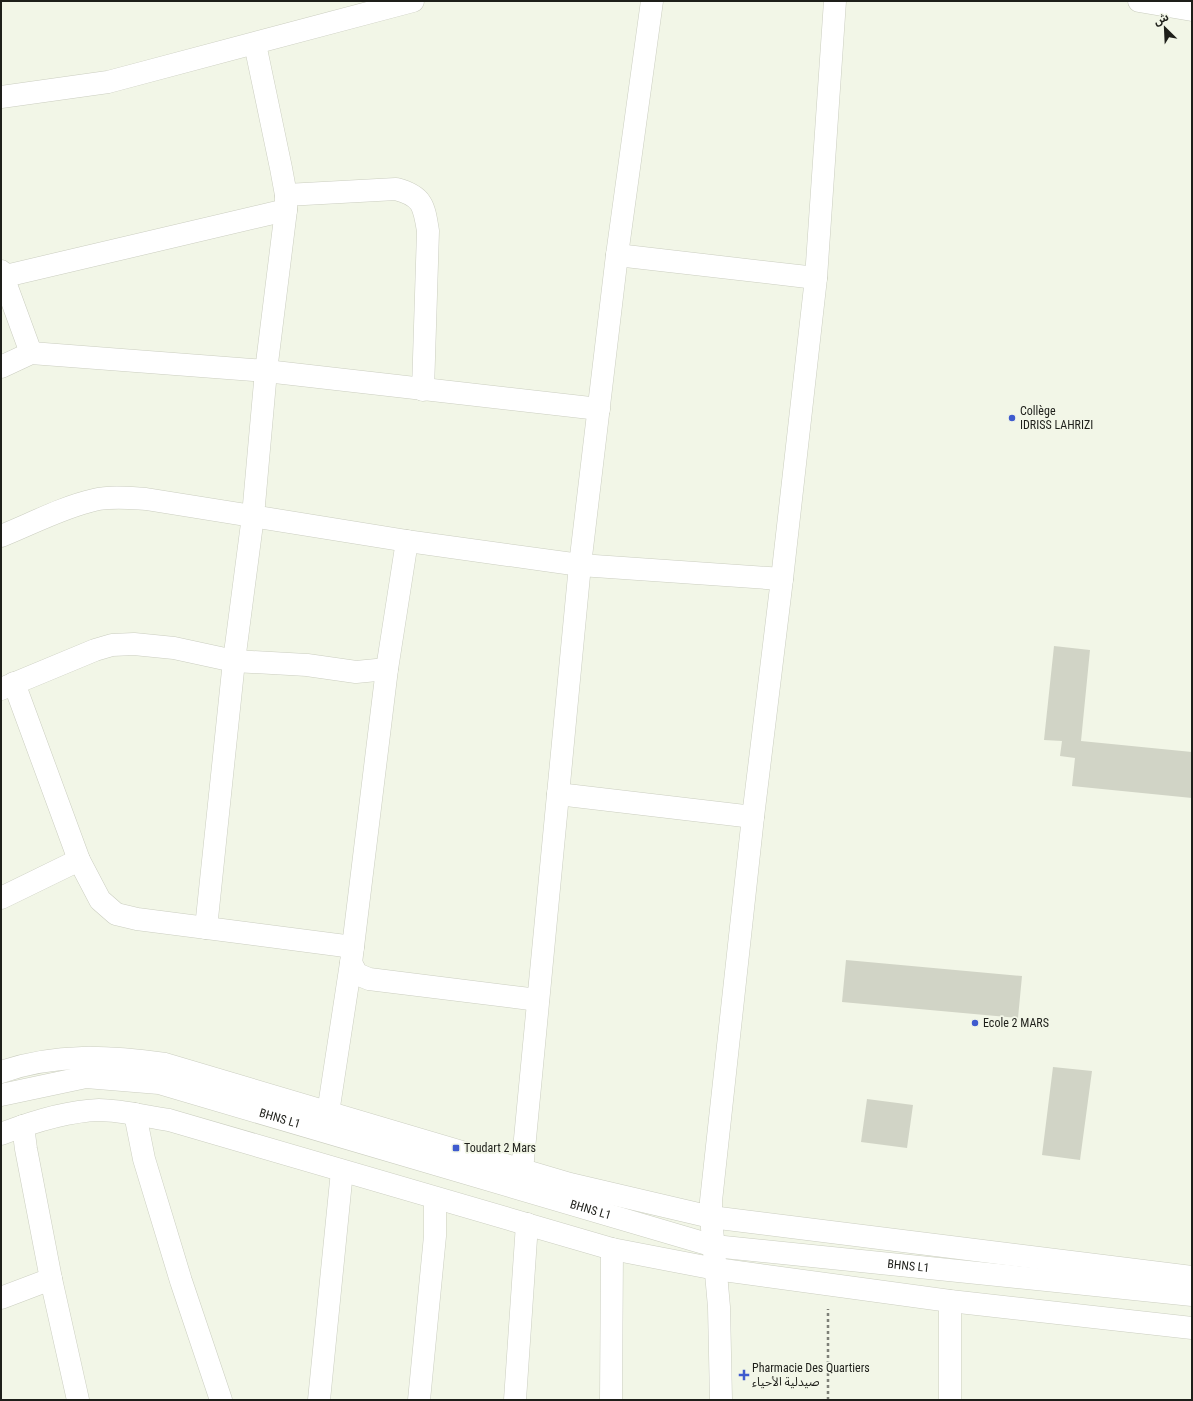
<svg xmlns="http://www.w3.org/2000/svg" width="1193" height="1401" font-family="'Roboto Condensed','Noto Sans Arabic',sans-serif">
	<rect width="100%" height="100%" fill="#f2f6e7"/>
	<path fill="#d1d4c6" d="M 1054,646 L 1090,650 L 1081,741 L 1192,752 L 1192,798 L 1072,786 L 1075,758 L 1060,756 L 1062,741 L 1044,740 Z
		M 846,960 L 1022,976 L 1018,1018 L 842,1002 Z
		M 1053,1067 L 1092,1071 L 1080,1160 L 1042,1155 Z
		M 867,1099 L 913,1105 L 907,1148 L 861,1142 Z"/>
	<g fill="none" stroke-linecap="round" stroke-linejoin="round">
		<g stroke="#cbcec0" stroke-width="23">
			<g id="minor">
				<path d="M 1139,1 L 1192,10"/>
				<path d="M 1,97 L 108,82 L 413,1"/>
				<path d="M 286,195 L 396,189 C 423,196 424,206 428,231 L 423,390"/>
				<path d="M 617,255 L 816,278"/>
				<path d="M 1,271 L 31,353"/>
				<path d="M 1,277 L 286,210"/>
				<path d="M 1,367 L 31,353 L 266,371 L 599,409"/>
				<path d="M 1,536 C 31,524 63,507 94,500 C 111,496 129,498 146,499 L 407,541 L 580,565 L 782,579"/>
				<path d="M 14,683 L 79,860 L 100,900 L 116,914 L 137,919 L 353,947"/>
				<path d="M 1,689 L 95,650 L 112,645 L 134,644 L 174,648 L 234,661 L 307,665 L 356,672 L 387,669"/>
				<path d="M 558,794 L 753,817"/>
				<path d="M 1,898 L 79,860"/>
				<path d="M 206,928 L 234,661 L 253,516 L 266,371 L 286,210 L 286,195 L 281,168 L 255,44"/>
				<path d="M 351,963 L 357,974 L 369,979 L 538,1000"/>
				<path d="M 1,1072 C 56,1053 108,1056 165,1064 L 570,1184 L 711,1217 L 1192,1277"/>
				<path id="s1" d="M 1,1095 L 86,1077 L 159,1083 L 714,1246 L 1192,1295"/>
				<path d="M 328,1113 L 351,963 L 387,669 L 407,541"/>
				<path d="M 135,1114 L 144,1159 L 181,1281 L 221,1400"/>
				<path d="M 23,1126 L 26,1149 L 51,1279 L 78,1400"/>
				<path d="M 1,1134 C 32,1122 66,1111 99,1110 C 120,1110 148,1117 169,1120 L 612,1249 L 716,1269 L 950,1301 L 1192,1328"/>
				<path d="M 522,1170 L 580,565 L 617,255 L 652,1"/>
				<path d="M 1,1298 L 51,1279"/>
				<path d="M 319,1400 L 342,1171"/>
				<path d="M 419,1400 L 435,1236 L 435,1198"/>
				<path d="M 515,1400 L 527,1224"/>
				<path d="M 611,1400 L 612,1249"/>
				<path d="M 721,1400 L 719,1307 L 711,1217 L 711,1201 L 753,817 L 782,579 L 816,278 L 835,1"/>
				<path d="M 950,1400 L 950,1301"/>
			</g>
		</g>
		<path stroke="#7e8077" stroke-width="2.5" stroke-dasharray="3 3" stroke-linecap="butt" d="M 828,1400 L 828,1309"/>
		<use href="#minor" stroke="#fff" stroke-width="22"/>
	</g>
	<g fill="#3f5bce" stroke="#f2f6e7" stroke-width="1.5">
		<circle cx="1012" cy="418" r="4"/>
		<circle cx="975" cy="1023" r="4"/>
		<rect x="452" y="1144" width="8" height="8" rx="2"/>
		<path d="M742 1369h4v4h4v4h-4v4h-4v-4h-4v-4h4z"/>
	</g>
	<g text-anchor="middle" stroke-width="3.5" stroke-linejoin="round" paint-order="stroke">
		<g font-size="12" fill="#1e1f1a" stroke="#f2f6e7" text-anchor="start">
			<text x="1020" y="415">Collège<tspan x="1020" dy="14">IDRISS LAHRIZI</tspan></text>
			<text x="983" y="1027">Ecole 2 MARS</text>
			<text x="464" y="1152">Toudart 2 Mars</text>
			<text x="752" y="1372">Pharmacie Des Quartiers<tspan x="752" dy="14">صيدلية الأحياء</tspan></text>
		</g>
		<g font-size="12" fill="#1e1f1a" stroke="#f2f6e7">
			<text dy="4" stroke="none"><textPath href="#s1" startOffset="286">BHNS L1</textPath></text>
			<text dy="4" stroke="none"><textPath href="#s1" startOffset="610">BHNS L1</textPath></text>
			<text dy="4" stroke="none"><textPath href="#s1" startOffset="934">BHNS L1</textPath></text>
		</g>
	</g>
	<rect width="1193" height="1401" fill="none" stroke="#1e1f1a" stroke-width="4"/>
	<g transform="translate(1165 28) rotate(336)" stroke="#f2f6e7" stroke-width="3" paint-order="stroke">
	<path d="M0-3L7 15L0 10L-7 15Z" fill="#1e1f1a"/>
	<text y="-6" font-size="11" font-weight="bold" text-anchor="middle" fill="#1e1f1a">ش</text>
	</g>
</svg>
